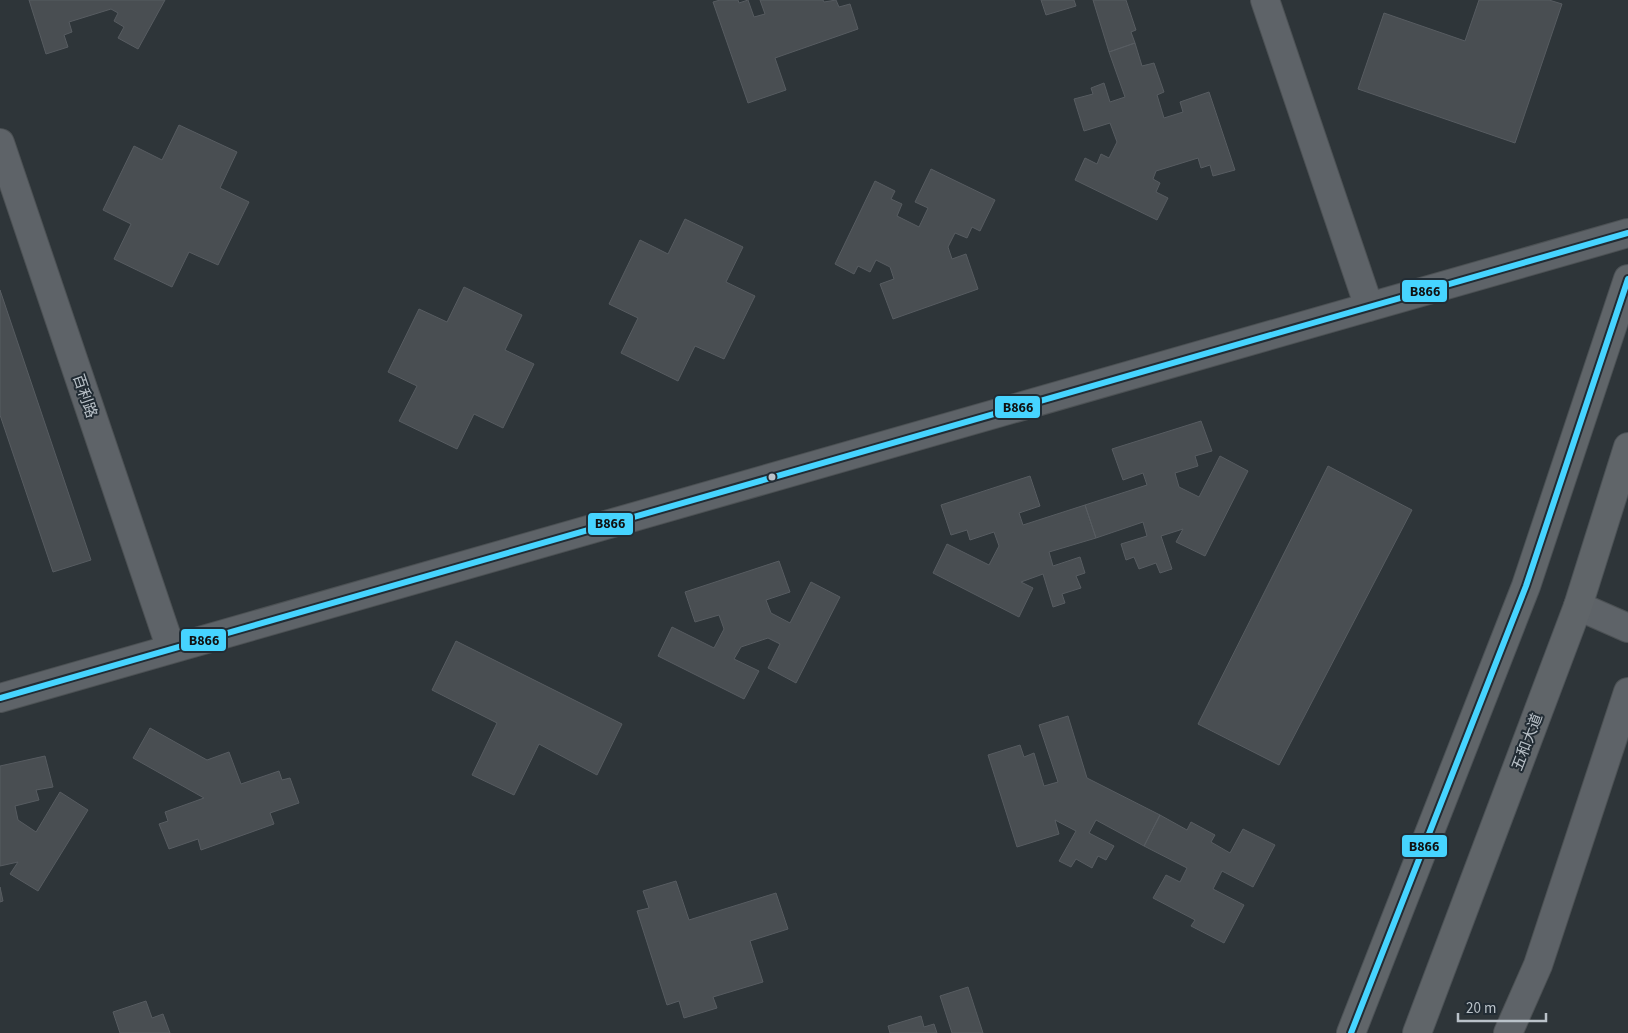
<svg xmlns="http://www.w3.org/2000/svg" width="1628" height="1033" font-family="'Source Sans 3','Noto Sans SC',sans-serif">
	<rect width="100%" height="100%" fill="#2e3539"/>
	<path fill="#494e52" stroke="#575c61" d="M 29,0 L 165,0 L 138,49 L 118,38 L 124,27 L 114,21 L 118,13 L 111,9 L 69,22 L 72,32 L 64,35 L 68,47 L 46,54 Z
		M 720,0 L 738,0 L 739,3 L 748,0 L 754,17 L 765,14 L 760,0 L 823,0 L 824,2 L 836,0 L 839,7 L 850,4 L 858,29 L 775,58 L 786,90 L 748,103 L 713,2 Z
		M 1041,0 L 1074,0 L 1076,6 L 1046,15 Z
		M 1093,0 L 1126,0 L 1136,30 L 1131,32 L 1135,43 L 1109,52 Z
		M 1479,0 L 1549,0 L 1562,4 L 1515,143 L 1358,89 L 1384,13 L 1465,41 Z
		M 1135,43 L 1142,66 L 1154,63 L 1164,92 L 1157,95 L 1164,118 L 1183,112 L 1180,102 L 1209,92 L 1235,170 L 1213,176 L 1210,165 L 1201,168 L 1198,158 L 1156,171 L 1153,179 L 1160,183 L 1156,192 L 1168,198 L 1157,220 L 1075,180 L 1085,158 L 1097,164 L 1101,154 L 1109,158 L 1117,142 L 1110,123 L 1084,131 L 1074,99 L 1093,94 L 1091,88 L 1104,83 L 1110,102 L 1125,97 L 1109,52 Z
		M 179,125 L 237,152 L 220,188 L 249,202 L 218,265 L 189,252 L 172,287 L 114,259 L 131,224 L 103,210 L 134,146 L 162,160 Z
		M 931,169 L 995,200 L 980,231 L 972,227 L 967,238 L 955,233 L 948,247 L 952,259 L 966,254 L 978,289 L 893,319 L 880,284 L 894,279 L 890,267 L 876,260 L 870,272 L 858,266 L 854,274 L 835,264 L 875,181 L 895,191 L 891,199 L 902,204 L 897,216 L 919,227 L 928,208 L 915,202 Z
		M 685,219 L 743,247 L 726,282 L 755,296 L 724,359 L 695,346 L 678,381 L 621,353 L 638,318 L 609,304 L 640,240 L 668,254 Z
		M 464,287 L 522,315 L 505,350 L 534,364 L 503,428 L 474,414 L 457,449 L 399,421 L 417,386 L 388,372 L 419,309 L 447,322 Z
		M 0,290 L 91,560 L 53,572 L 0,415 Z
		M 1201,421 L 1212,451 L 1195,456 L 1198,466 L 1175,473 L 1179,487 L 1199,497 L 1220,456 L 1248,471 L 1205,556 L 1176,542 L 1183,529 L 1161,536 L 1172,569 L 1160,573 L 1156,563 L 1139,569 L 1134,557 L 1126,560 L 1121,544 L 1147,536 L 1143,522 L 1096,538 L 1085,505 L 1147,485 L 1143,473 L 1123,480 L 1112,449 Z
		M 1328,466 L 1412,510 L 1279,765 L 1198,724 Z
		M 1030,476 L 1040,506 L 1019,513 L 1023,525 L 1085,505 L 1096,538 L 1049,552 L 1053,566 L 1080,557 L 1085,573 L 1076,576 L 1081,588 L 1062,594 L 1065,603 L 1053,607 L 1043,574 L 1021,582 L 1033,588 L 1019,617 L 933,573 L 947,544 L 989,565 L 999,546 L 994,532 L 970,540 L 967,530 L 951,535 L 941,505 Z
		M 779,561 L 790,592 L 766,600 L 771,613 L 790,623 L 811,582 L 840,597 L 796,683 L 768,668 L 780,644 L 768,638 L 741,647 L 734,659 L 759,671 L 744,699 L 658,656 L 672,627 L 714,648 L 724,629 L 719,615 L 695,622 L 685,592 Z
		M 456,641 L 622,724 L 597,775 L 539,744 L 514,795 L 472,775 L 497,723 L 432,690 Z
		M 1068,716 L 1087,778 L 1160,815 L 1144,846 L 1096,820 L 1089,833 L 1114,846 L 1106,860 L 1098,856 L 1092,868 L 1076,859 L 1071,867 L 1059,861 L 1076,831 L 1055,820 L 1059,834 L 1017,847 L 988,755 L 1020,745 L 1024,757 L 1034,753 L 1044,786 L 1058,782 L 1039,725 Z
		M 150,728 L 207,760 L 229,752 L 241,784 L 279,771 L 282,780 L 290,778 L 299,803 L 270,813 L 274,824 L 201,850 L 198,839 L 169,849 L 159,824 L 168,821 L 165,812 L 204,798 L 133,758 Z
		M 45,756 L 53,787 L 36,790 L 39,800 L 15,806 L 18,820 L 36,832 L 60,792 L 88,810 L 38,891 L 10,874 L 18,862 L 0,866 L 0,766 Z
		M 1160,815 L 1187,830 L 1191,822 L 1215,835 L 1211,842 L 1230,853 L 1243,829 L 1275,845 L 1253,887 L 1222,871 L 1213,889 L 1244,905 L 1224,943 L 1191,926 L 1195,920 L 1153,898 L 1166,875 L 1180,882 L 1187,868 L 1144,846 Z
		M 676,881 L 689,920 L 776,893 L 788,929 L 750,941 L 763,982 L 713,997 L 717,1008 L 684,1018 L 679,1001 L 667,1005 L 637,911 L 649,908 L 643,891 Z
		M 0,887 L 3,901 L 0,902 Z
		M 968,987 L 983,1033 L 952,1033 L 940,996 Z
		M 146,1001 L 152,1018 L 163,1014 L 170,1033 L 120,1033 L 113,1012 Z
		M 921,1016 L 924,1027 L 934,1024 L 937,1033 L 890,1033 L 888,1026 Z"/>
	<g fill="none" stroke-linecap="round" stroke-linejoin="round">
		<g stroke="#4c5154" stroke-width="30">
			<path id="minor" d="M 1265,0 L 1369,307
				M 0,143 L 171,649
				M 1578,606 L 1628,628
				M 0,698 L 1628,233
				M 1508,1033 L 1538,965 L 1628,692"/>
		</g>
		<g stroke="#4c5256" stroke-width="30">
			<path id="primary" d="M 1351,1033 L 1526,586 L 1628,279
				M 1417,1033 L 1578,606 L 1628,447"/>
		</g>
		<use href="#minor" stroke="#5e6368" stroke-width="28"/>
		<use href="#primary" stroke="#606569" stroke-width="28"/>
		<g stroke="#222c34" stroke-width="10">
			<path id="bus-1" d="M 0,698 L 1628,233
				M 1351,1033 L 1526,586 L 1628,279"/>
		</g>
		<use href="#bus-1" stroke="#46d4ff" stroke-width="6"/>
	</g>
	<circle fill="#bac2c9" stroke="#222c34" stroke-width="2" cx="772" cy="477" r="4.5"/>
	<g text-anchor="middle" stroke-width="4" stroke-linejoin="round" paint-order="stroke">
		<g font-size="15" fill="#bac2c9" stroke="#222c34">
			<text transform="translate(85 396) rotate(71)" y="5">百利路</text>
			<text transform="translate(1527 742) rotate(-69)" y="5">五和大道</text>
		</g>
	</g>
	<g stroke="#222c34" stroke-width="2">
		<rect x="1401" y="279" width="47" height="24" rx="5" fill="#46d4ff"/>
		<rect x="994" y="395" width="47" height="24" rx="5" fill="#46d4ff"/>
		<rect x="587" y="512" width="47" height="24" rx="5" fill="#46d4ff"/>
		<rect x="180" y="628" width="47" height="24" rx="5" fill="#46d4ff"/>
		<rect x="1401" y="834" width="47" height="24" rx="5" fill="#46d4ff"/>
	</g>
	<g font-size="14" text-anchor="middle" font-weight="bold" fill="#111">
		<text x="1425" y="296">B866</text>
		<text x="1018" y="412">B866</text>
		<text x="610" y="528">B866</text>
		<text x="204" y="645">B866</text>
		<text x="1424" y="851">B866</text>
	</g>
	<path d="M1458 1013v8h88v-8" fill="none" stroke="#bac2c9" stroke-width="2.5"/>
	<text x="1466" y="1013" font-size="15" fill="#bac2c9" stroke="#222c34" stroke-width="4" paint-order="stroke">20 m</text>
</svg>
